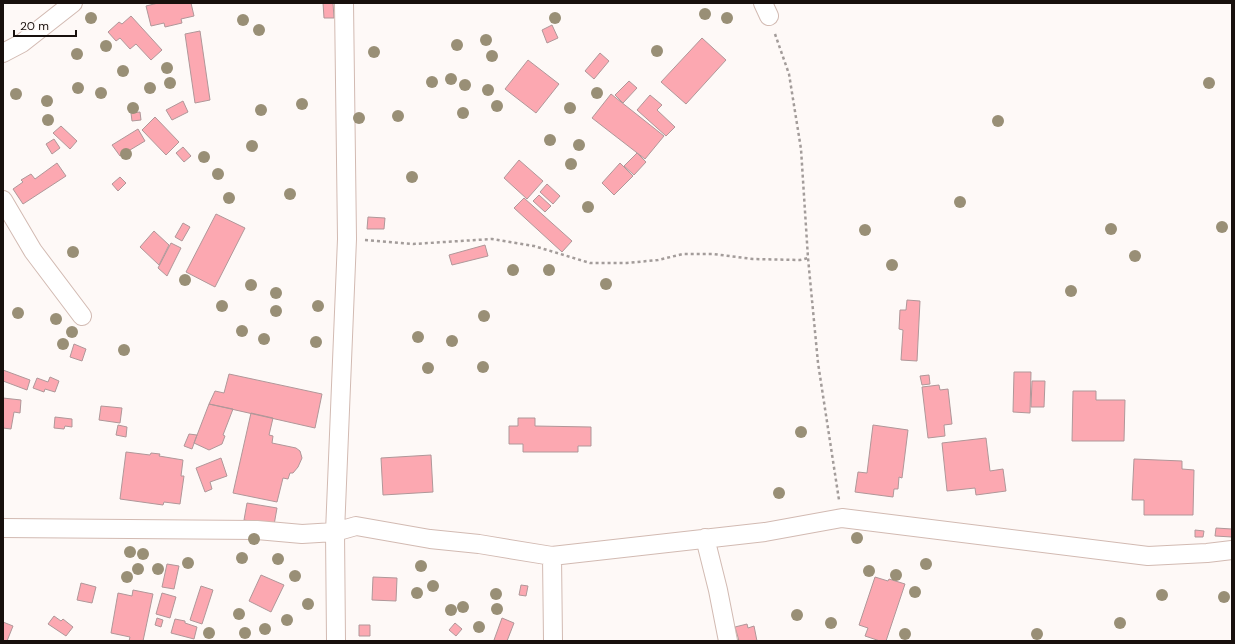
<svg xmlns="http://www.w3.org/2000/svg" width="1235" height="644" font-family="'DM Sans',sans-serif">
	<rect width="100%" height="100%" fill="#fef9f7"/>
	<path fill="#fca8b1" stroke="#b09799" d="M 158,3 L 191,3 L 194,16 L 181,19 L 182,23 L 165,27 L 164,23 L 151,26 L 146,6 Z
		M 323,3 L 333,3 L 334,18 L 324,18 Z
		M 131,16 L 162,50 L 151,60 L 136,44 L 130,49 L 120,38 L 116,41 L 108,32 L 119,22 L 122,24 Z
		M 552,25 L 558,38 L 547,43 L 542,30 Z
		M 200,31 L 210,100 L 195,103 L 185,34 Z
		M 702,38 L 726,60 L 686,104 L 661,82 Z
		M 600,53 L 609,61 L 594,79 L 585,71 Z
		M 528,60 L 559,84 L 536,113 L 505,89 Z
		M 629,81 L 637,88 L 623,103 L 615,95 Z
		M 611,94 L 664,136 L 645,159 L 592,118 Z
		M 650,95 L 662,105 L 657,110 L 675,127 L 666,136 L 637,110 Z
		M 183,101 L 188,112 L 172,120 L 166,110 Z
		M 140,112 L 141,120 L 132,121 L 131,113 Z
		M 155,117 L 179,142 L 166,155 L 142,130 Z
		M 61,126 L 77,141 L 70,149 L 53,133 Z
		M 138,129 L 145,141 L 120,156 L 112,145 Z
		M 54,139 L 60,148 L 52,154 L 46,144 Z
		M 183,147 L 191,156 L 184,162 L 176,153 Z
		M 637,153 L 646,162 L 634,175 L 624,166 Z
		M 519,160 L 543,181 L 527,199 L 504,178 Z
		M 57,163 L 66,176 L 23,204 L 13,189 L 23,182 L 21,180 L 31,174 L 35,179 Z
		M 620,163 L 633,176 L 614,195 L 602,183 Z
		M 120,177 L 126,183 L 118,191 L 112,184 Z
		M 547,184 L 560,196 L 553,204 L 540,192 Z
		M 539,195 L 551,206 L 545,212 L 533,201 Z
		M 524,198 L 572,241 L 562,252 L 514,208 Z
		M 216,214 L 245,228 L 215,287 L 186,272 Z
		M 368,217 L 385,218 L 384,229 L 367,229 Z
		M 183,223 L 190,227 L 182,241 L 175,237 Z
		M 154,231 L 169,245 L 159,265 L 140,247 Z
		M 171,243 L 181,248 L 167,276 L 158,268 Z
		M 485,245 L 488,256 L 452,265 L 449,255 Z
		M 907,300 L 920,301 L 917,361 L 901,360 L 903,330 L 899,329 L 900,310 L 906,310 Z
		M 74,344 L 86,349 L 82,361 L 70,357 Z
		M 3,370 L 30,380 L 27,390 L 3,381 Z
		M 1014,372 L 1031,372 L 1030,413 L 1013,412 Z
		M 229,374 L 322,394 L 315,428 L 209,404 L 215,391 L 224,393 Z
		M 929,375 L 930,384 L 922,385 L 920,376 Z
		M 50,377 L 59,381 L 55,392 L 45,389 L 44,392 L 33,388 L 37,378 L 48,382 Z
		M 1032,381 L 1045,381 L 1044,407 L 1031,407 Z
		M 939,385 L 940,390 L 948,389 L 952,424 L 944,425 L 945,436 L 928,438 L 922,387 Z
		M 1073,391 L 1096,391 L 1096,400 L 1125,400 L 1124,441 L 1072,441 Z
		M 3,398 L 21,400 L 20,413 L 14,412 L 11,429 L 3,428 Z
		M 209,404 L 233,409 L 223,435 L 225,436 L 222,444 L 209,450 L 194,443 Z
		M 101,406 L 122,408 L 120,423 L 99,420 Z
		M 251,413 L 273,418 L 269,435 L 273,436 L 272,443 L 296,448 L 300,451 L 302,458 L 298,467 L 293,473 L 290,473 L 288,479 L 283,478 L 277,502 L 233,493 Z
		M 55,417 L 72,419 L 72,427 L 65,426 L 64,429 L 54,428 Z
		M 518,418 L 535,418 L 535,426 L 591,427 L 591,446 L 578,446 L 578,452 L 523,452 L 523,444 L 509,444 L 509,426 L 518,426 Z
		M 118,425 L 127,427 L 126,437 L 116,435 Z
		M 873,425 L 908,430 L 902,478 L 899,477 L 898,489 L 894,489 L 893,497 L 855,492 L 858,472 L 867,473 Z
		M 189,434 L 197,435 L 192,449 L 184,446 Z
		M 986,438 L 990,471 L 1003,469 L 1006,491 L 976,495 L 975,488 L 947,491 L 942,443 Z
		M 126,452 L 150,455 L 151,453 L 160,454 L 159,456 L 183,460 L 181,476 L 184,476 L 180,504 L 164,502 L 163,505 L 120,499 Z
		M 431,455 L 433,492 L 383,495 L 381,458 Z
		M 221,458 L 227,476 L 210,482 L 212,489 L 205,492 L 196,468 Z
		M 1134,459 L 1182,461 L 1182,469 L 1194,470 L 1193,515 L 1144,515 L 1144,500 L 1132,500 Z
		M 247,503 L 277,508 L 274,525 L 244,520 Z
		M 1216,528 L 1232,529 L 1232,537 L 1215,536 Z
		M 1195,530 L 1204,531 L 1203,537 L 1195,537 Z
		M 167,564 L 179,566 L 174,589 L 162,587 Z
		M 261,575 L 284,585 L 271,612 L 249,601 Z
		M 373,577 L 397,578 L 396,601 L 372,600 Z
		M 875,577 L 888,581 L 889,579 L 905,584 L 886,641 L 880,641 L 865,636 L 868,628 L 859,625 Z
		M 81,583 L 96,587 L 92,603 L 77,600 Z
		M 521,585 L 528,586 L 526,596 L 519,595 Z
		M 201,586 L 213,590 L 202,624 L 190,620 Z
		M 133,590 L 153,594 L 143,641 L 129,641 L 130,637 L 111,633 L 118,593 L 132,596 Z
		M 162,593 L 176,597 L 170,618 L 156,614 Z
		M 54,616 L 61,621 L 63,619 L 73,627 L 66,636 L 48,624 Z
		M 157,618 L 163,620 L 161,627 L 155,625 Z
		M 502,618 L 514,623 L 507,641 L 497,641 L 494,640 Z
		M 175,619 L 185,621 L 185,623 L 197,627 L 194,639 L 171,633 Z
		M 3,622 L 13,626 L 7,641 L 3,641 Z
		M 455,623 L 462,629 L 456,636 L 449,630 Z
		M 747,624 L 748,628 L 754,626 L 757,641 L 739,641 L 735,627 Z
		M 359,625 L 370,625 L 370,636 L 359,636 Z"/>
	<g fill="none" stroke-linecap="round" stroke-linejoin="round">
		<g stroke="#d2bab2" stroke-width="20">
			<path id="minor" d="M 763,3 L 769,16
				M 3,53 L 22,43 L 73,3
				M 3,200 L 33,251 L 82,316
				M 3,528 L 257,530 L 302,534 L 335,532 L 356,526 L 430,539 L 479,544 L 552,556 L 765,532 L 842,518 L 1148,556 L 1207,553 L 1232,550
				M 705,538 L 718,590 L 728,641
				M 552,556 L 553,641
				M 336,641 L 335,532 L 347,239 L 344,3"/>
		</g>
		<path stroke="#a39c9a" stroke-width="2.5" stroke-dasharray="3 3" stroke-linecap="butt" d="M 775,34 L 789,74 L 801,149 L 808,258 L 818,363 L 839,500
			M 365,240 L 413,244 L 492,239 L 534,246 L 590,263 L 627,263 L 658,260 L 683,254 L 713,254 L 753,259 L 800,260 L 808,258"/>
		<use href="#minor" stroke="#fff" stroke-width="18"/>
	</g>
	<g fill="#998f76">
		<circle cx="705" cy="14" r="6"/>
		<circle cx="91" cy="18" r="6"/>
		<circle cx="555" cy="18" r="6"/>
		<circle cx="727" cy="18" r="6"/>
		<circle cx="243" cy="20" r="6"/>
		<circle cx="259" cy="30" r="6"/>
		<circle cx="486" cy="40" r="6"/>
		<circle cx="457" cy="45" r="6"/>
		<circle cx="106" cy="46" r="6"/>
		<circle cx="657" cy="51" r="6"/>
		<circle cx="374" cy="52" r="6"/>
		<circle cx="77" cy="54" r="6"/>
		<circle cx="492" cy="56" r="6"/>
		<circle cx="167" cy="68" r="6"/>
		<circle cx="123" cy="71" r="6"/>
		<circle cx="451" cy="79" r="6"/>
		<circle cx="432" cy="82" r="6"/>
		<circle cx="170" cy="83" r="6"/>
		<circle cx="1209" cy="83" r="6"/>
		<circle cx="465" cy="85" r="6"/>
		<circle cx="78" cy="88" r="6"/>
		<circle cx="150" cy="88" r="6"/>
		<circle cx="488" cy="90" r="6"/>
		<circle cx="101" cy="93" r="6"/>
		<circle cx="597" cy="93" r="6"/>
		<circle cx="16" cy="94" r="6"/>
		<circle cx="47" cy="101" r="6"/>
		<circle cx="302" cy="104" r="6"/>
		<circle cx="497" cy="106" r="6"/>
		<circle cx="133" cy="108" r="6"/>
		<circle cx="570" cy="108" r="6"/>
		<circle cx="261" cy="110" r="6"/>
		<circle cx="463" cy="113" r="6"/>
		<circle cx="398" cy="116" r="6"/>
		<circle cx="359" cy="118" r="6"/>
		<circle cx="48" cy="120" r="6"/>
		<circle cx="998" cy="121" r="6"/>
		<circle cx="550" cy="140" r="6"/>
		<circle cx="579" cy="145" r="6"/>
		<circle cx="252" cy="146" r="6"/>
		<circle cx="126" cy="154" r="6"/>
		<circle cx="204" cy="157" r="6"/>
		<circle cx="571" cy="164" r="6"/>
		<circle cx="218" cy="174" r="6"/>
		<circle cx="412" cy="177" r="6"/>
		<circle cx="290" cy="194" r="6"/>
		<circle cx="229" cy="198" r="6"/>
		<circle cx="960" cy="202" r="6"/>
		<circle cx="588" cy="207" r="6"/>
		<circle cx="1222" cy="227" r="6"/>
		<circle cx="1111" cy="229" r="6"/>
		<circle cx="865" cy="230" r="6"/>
		<circle cx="73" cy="252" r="6"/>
		<circle cx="1135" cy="256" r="6"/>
		<circle cx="892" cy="265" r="6"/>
		<circle cx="513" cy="270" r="6"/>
		<circle cx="549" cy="270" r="6"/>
		<circle cx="185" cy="280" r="6"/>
		<circle cx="606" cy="284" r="6"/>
		<circle cx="251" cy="285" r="6"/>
		<circle cx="1071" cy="291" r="6"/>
		<circle cx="276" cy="293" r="6"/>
		<circle cx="222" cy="306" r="6"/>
		<circle cx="318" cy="306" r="6"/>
		<circle cx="276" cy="311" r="6"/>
		<circle cx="18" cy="313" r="6"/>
		<circle cx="484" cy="316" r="6"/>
		<circle cx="56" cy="319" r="6"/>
		<circle cx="242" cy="331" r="6"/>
		<circle cx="72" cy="332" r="6"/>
		<circle cx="418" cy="337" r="6"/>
		<circle cx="264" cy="339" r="6"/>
		<circle cx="452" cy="341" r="6"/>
		<circle cx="316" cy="342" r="6"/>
		<circle cx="63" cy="344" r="6"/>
		<circle cx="124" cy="350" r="6"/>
		<circle cx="483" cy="367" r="6"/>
		<circle cx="428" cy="368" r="6"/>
		<circle cx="801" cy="432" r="6"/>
		<circle cx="779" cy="493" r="6"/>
		<circle cx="857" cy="538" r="6"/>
		<circle cx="254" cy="539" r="6"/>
		<circle cx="130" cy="552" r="6"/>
		<circle cx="143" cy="554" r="6"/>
		<circle cx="242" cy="558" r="6"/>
		<circle cx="278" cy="559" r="6"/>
		<circle cx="188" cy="563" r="6"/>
		<circle cx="926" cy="564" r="6"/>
		<circle cx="421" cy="566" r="6"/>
		<circle cx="138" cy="569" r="6"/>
		<circle cx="158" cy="569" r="6"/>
		<circle cx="869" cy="571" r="6"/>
		<circle cx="896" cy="575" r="6"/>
		<circle cx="295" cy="576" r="6"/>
		<circle cx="127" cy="577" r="6"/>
		<circle cx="433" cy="586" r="6"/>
		<circle cx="915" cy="592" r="6"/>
		<circle cx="417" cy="593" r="6"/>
		<circle cx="496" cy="594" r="6"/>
		<circle cx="1162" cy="595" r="6"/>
		<circle cx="1224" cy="597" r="6"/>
		<circle cx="308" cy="604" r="6"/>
		<circle cx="463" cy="607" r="6"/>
		<circle cx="497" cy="609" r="6"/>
		<circle cx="451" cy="610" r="6"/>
		<circle cx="239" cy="614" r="6"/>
		<circle cx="797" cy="615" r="6"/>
		<circle cx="287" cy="620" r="6"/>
		<circle cx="831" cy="623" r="6"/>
		<circle cx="1120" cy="623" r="6"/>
		<circle cx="479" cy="627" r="6"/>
		<circle cx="265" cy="629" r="6"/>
		<circle cx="209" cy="633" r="6"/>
		<circle cx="245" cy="633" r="6"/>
		<circle cx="905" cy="634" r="6"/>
		<circle cx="1037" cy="634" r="6"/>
	</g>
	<rect width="1235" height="644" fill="none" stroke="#18100d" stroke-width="8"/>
	<path d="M14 30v6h62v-6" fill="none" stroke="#18100d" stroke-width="2"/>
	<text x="20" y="30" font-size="12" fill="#18100d" stroke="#fef9f7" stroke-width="3" paint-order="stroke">20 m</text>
</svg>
